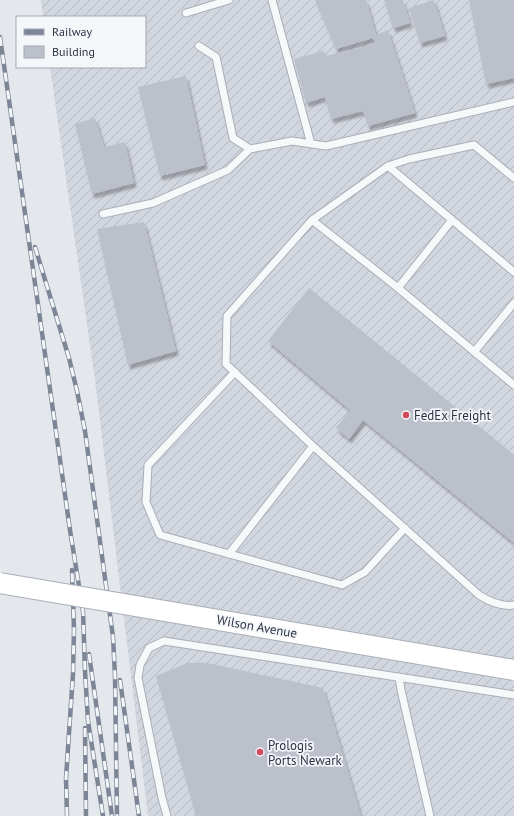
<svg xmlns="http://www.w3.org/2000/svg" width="514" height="816" font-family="'PT Sans',sans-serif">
	<defs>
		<pattern id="industrial-furrows" width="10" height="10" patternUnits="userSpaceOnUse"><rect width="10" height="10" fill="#d2d6de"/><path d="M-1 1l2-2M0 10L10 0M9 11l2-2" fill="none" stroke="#b4b8c0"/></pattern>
		<filter id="shadow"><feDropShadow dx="2.5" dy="4.5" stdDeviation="1" flood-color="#0004"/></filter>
	</defs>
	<rect width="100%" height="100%" fill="#e4e7ec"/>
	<path fill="url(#industrial-furrows)" d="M 41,0 L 514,0 L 514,816 L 148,816 L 95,380 L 50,67 L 145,67 L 145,17 L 43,17 Z"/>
	<path fill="#bbc0ca" filter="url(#shadow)" d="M 315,0 L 366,0 L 376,35 L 388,30 L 415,113 L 368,126 L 363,111 L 331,119 L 325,97 L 306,103 L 294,59 L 323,51 L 326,56 L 376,44 L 373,38 L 336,49 Z
		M 384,0 L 403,0 L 410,23 L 393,28 Z
		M 434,0 L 445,36 L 420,43 L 409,8 Z
		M 469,0 L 514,0 L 514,78 L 486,84 Z
		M 186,76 L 205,165 L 160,176 L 138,87 Z
		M 95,118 L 104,147 L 125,142 L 134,183 L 92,194 L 75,124 Z
		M 144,222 L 176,351 L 128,365 L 97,229 Z
		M 309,288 L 514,455 L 514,543 L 363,420 L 349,439 L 336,428 L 350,410 L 268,341 Z
		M 188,663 L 207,663 L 323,688 L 361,816 L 196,816 L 156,676 Z"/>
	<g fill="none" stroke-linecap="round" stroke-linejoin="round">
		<g stroke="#a9aeb7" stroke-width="9">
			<path id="service" d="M 272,0 L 311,144
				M 186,13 L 229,0
				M 199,46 L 216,57 L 233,138 L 250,149 L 292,141 L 326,146 L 514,102
				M 514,178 L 474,145 L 409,159 L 388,166 L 514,272
				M 103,214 L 153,203 L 228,170 L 250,149
				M 312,220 L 388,166
				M 398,288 L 452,220
				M 474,352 L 514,303
				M 235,372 L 148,465 L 146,502 L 160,535 L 342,585 L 365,572 L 405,528
				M 514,385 L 398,288 L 312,220 L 227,316 L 226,364 L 313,446 L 479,595 C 490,602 501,607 514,605
				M 229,554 L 313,446
				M 399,677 L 401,690 L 430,816
				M 167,816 L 162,798 L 138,678 L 140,665 L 149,648 L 164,641 L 514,695"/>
		</g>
		<use href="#service" stroke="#f7f8fa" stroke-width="7"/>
		<g stroke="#7d8696" stroke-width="4.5">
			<path id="rail" d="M 0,37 L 70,530 L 83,611 L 85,671 L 88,721 L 103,816
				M 35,247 L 69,358 L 77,391 L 85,431 L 113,637 L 115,676 L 117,816
				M 89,654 L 112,816
				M 120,680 L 139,816
				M 85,728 L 86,816
				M 67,816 L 66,778 L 73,674 L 74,630 L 72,570"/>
		</g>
		<use href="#rail" stroke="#f4f6f9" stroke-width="3" stroke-dasharray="9" stroke-linecap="butt"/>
		<g stroke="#a9aeb7" stroke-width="22" stroke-linecap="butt">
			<path id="secondary-bridge" d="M 0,583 L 514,670"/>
		</g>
		<use href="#secondary-bridge" stroke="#fff" stroke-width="20"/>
	</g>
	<g fill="#d1495b" stroke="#f4f6f9" stroke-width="1.5">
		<circle cx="406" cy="415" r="4"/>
		<circle cx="260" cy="752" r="4"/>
	</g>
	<g text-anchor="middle" stroke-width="3.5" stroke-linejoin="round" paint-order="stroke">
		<g font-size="13" fill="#2b3445" stroke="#f4f6f9" text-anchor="start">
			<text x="414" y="420">FedEx Freight</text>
			<text x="268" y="750">Prologis<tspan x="268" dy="15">Ports Newark</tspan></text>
		</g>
		<g font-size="13" fill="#2b3445" stroke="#f4f6f9">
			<text transform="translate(257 626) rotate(10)" y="5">Wilson Avenue</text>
		</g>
	</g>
	<rect x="16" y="16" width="130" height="52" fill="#f4f6f9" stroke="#a4a8b1"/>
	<rect x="24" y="29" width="20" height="6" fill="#7d8696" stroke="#a4a8b1"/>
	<text x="52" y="36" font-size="12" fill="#2b3445">Railway</text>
	<rect x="24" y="46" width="20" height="12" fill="#bbc0ca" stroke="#a4a8b1"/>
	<text x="52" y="56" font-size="12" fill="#2b3445">Building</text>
</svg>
